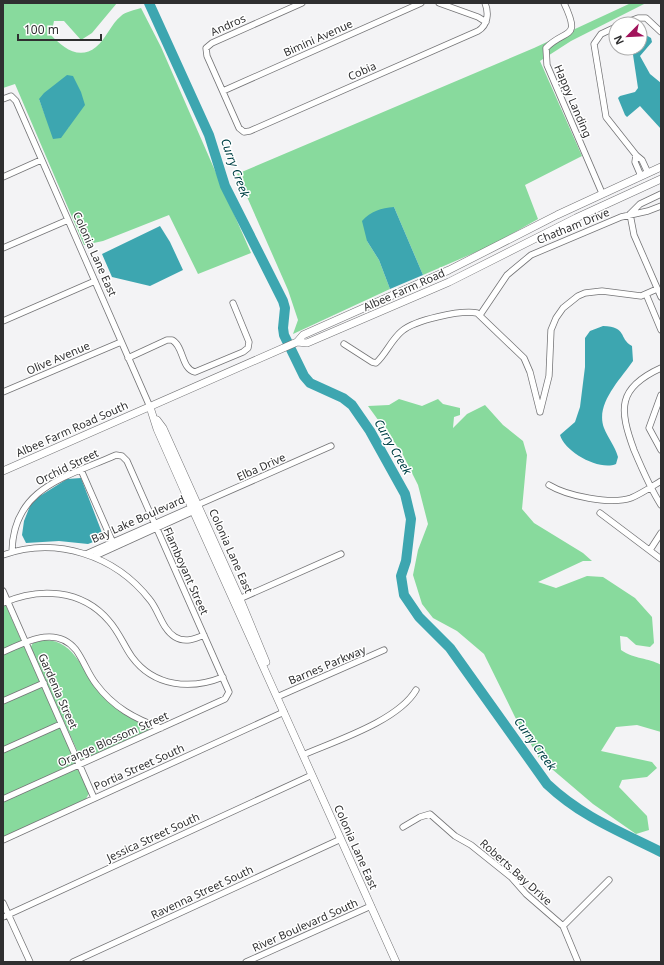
<svg xmlns="http://www.w3.org/2000/svg" width="664" height="965" font-family="'Noto Sans',sans-serif">
	<rect width="100%" height="100%" fill="#f3f3f5"/>
	<path fill="#88da9d" fill-rule="evenodd" d="M 3,3 L 117,3 L 92,33 L 81,40 L 64,21 L 54,21 L 51,35 C 62,47 79,61 96,47 C 106,39 111,24 121,16 C 125,12 135,10 141,8 L 161,47 L 251,253 L 198,274 L 169,215 L 103,241 L 84,245 L 15,84 L 3,88 ZM 39,99 L 69,128 L 45,115 Z
		M 631,3 L 646,3 L 571,41 L 540,61 L 582,156 L 525,185 L 538,219 L 490,246 L 423,275 L 394,207 L 367,241 L 379,260 L 390,289 L 293,334 L 298,320 L 288,290 L 237,174 L 534,48 Z
		M 399,399 L 422,406 L 438,399 L 443,404 L 460,408 L 460,415 L 454,417 L 453,428 L 467,414 L 485,405 L 503,425 L 523,441 L 527,455 L 522,509 L 534,523 L 583,553 L 592,561 L 583,561 L 538,582 L 556,588 L 587,576 L 603,577 L 635,598 L 652,617 L 654,643 L 650,647 L 636,645 L 627,637 L 620,636 L 621,650 C 636,660 647,657 661,665 L 661,732 L 637,725 L 616,727 L 601,751 L 652,762 L 657,768 L 647,777 L 622,780 L 619,787 L 647,816 L 649,830 L 636,834 L 593,804 L 539,758 L 515,717 L 484,654 L 457,631 L 433,618 L 422,604 L 413,575 L 418,550 L 428,524 L 418,485 L 402,453 L 368,406 L 389,405 Z
		M 3,599 L 89,793 L 86,799 L 3,837 Z
		M 43,640 C 77,639 83,676 103,696 C 116,710 132,719 149,727 L 149,731 L 85,760 L 81,759 L 30,648 L 33,643 Z"/>
	<path fill="#3da6b0" d="M 646,35 L 651,38 L 652,42 L 640,56 L 650,74 L 661,83 L 661,129 L 640,106 L 627,117 L 625,115 L 618,98 L 620,96 L 635,92 L 638,88 L 632,48 L 640,48 L 640,37 Z
		M 67,75 L 73,76 L 81,92 L 85,105 L 61,138 L 53,139 L 39,99 L 44,93 Z
		M 394,207 L 423,275 L 390,289 L 379,260 L 367,241 L 362,221 C 371,211 381,208 394,207 Z
		M 160,226 L 170,242 L 183,270 L 150,286 L 112,277 L 102,254 Z
		M 603,326 C 628,327 618,338 632,346 L 633,361 C 620,380 595,404 604,428 C 608,438 615,446 618,457 L 616,464 C 599,471 565,452 560,435 L 575,422 L 580,407 L 585,367 L 585,338 L 590,331 Z
		M 81,478 L 104,538 L 88,544 L 59,541 L 26,543 L 22,535 L 24,521 L 32,501 L 67,479 Z"/>
	<g fill="none" stroke-linecap="round" stroke-linejoin="round">
		<path stroke="#3da6b0" stroke-width="10" d="M 149,3 L 209,135 L 225,186 L 283,301 L 285,308 L 283,328 L 284,335 L 304,376 L 310,383 L 343,398 L 352,405 L 370,431 L 405,494 L 411,519 L 406,561 L 401,576 L 404,595 L 419,617 L 450,648 L 547,784 C 582,817 619,831 661,852"/>
		<g stroke="#747476" stroke-width="7">
			<path id="street" d="M 302,3 L 212,43 L 206,48 L 207,56 L 239,128 L 244,132 L 250,131 L 478,31 C 488,25 489,13 485,3
				M 439,3 L 478,17 L 486,22
				M 564,3 C 582,41 565,28 546,48 L 547,65 L 602,193
				M 622,24 L 638,18 L 646,18 L 661,32
				M 616,27 L 601,34 L 594,44 L 606,117 L 636,155 L 642,160 L 648,173
				M 223,91 L 421,3
				M 3,99 L 11,96 L 16,101 L 150,407
				M 636,155 L 635,162 L 641,176
				M 3,177 L 41,160
				M 630,214 L 634,235 L 661,297
				M 630,214 L 640,204 L 661,194
				M 3,248 L 68,220
				M 646,294 L 661,330
				M 480,315 L 507,275 L 531,255 L 621,217 L 648,211 L 661,206
				M 3,321 L 95,281
				M 344,344 L 372,362 L 376,363 C 386,354 391,340 402,331 C 415,320 460,310 477,313 L 524,358 L 530,372 L 540,412
				M 128,358 L 167,340 L 172,340 C 184,346 181,369 195,372 L 243,352 L 248,348 L 249,342 L 233,303
				M 661,368 C 617,388 619,409 634,450 C 642,469 650,488 661,505
				M 3,392 L 121,342
				M 661,395 L 649,428 L 661,450
				M 540,412 L 549,376 L 551,330 L 556,318 L 563,308 L 578,296 L 585,293 L 602,291 L 641,296 L 657,289
				M 81,470 L 113,543
				M 549,485 C 567,496 611,505 631,498 C 641,494 651,487 661,481
				M 600,513 L 661,559
				M 650,550 L 661,533
				M 86,554 L 331,446
				M 3,555 C 56,536 115,555 150,600 C 159,611 162,629 175,637 C 185,643 195,639 204,635
				M 95,556 L 194,511 L 196,509
				M 3,591 L 94,798
				M 237,600 L 341,554
				M 3,603 C 39,587 82,589 109,621 C 119,632 124,646 132,657 C 154,687 191,690 223,677
				M 3,652 C 26,642 56,625 76,650 C 84,661 88,674 96,684 C 113,707 135,719 161,728
				M 277,697 L 384,650
				M 3,701 L 44,683
				M 3,750 L 61,724
				M 303,755 C 335,741 398,721 416,690
				M 3,799 L 225,699 L 229,692 L 127,461 L 122,456 L 116,455 C 67,477 13,487 12,552
				M 403,827 L 420,817 L 430,814 L 455,836 L 471,845 L 511,877 L 526,894 L 563,926 L 578,962
				M 3,840 L 284,712
				M 3,903 L 30,962
				M 3,917 L 312,775
				M 563,926 L 609,880
				M 73,962 L 341,839
				M 246,962 L 371,906"/>
		</g>
		<g stroke="#747476" stroke-width="8">
			<path id="secondary" d="M 297,342 L 303,335 L 449,270 L 557,215 L 661,167
				M 150,407 L 157,429 L 191,506 L 396,962
				M 157,420 L 163,428 L 240,599 L 266,662
				M 3,471 L 297,342 L 307,343 L 449,282 L 576,218 L 661,179"/>
		</g>
		<use href="#street" stroke="#fff" stroke-width="5.5"/>
		<use href="#secondary" stroke="#fff" stroke-width="7"/>
	</g>
	<g text-anchor="middle" stroke-width="3" stroke-linejoin="round" paint-order="stroke">
		<g font-size="11" fill="#2f2f30" stroke="#fff">
			<text transform="translate(228 25) rotate(-24)" y="4">Andros</text>
			<text transform="translate(318 38) rotate(-24)" y="4">Bimini Avenue</text>
			<text transform="translate(362 71) rotate(-24)" y="4">Cobia</text>
			<text transform="translate(573 101) rotate(67)" y="4">Happy Landing</text>
			<text transform="translate(573 226) rotate(-22)" y="4">Chatham Drive</text>
			<text transform="translate(95 254) rotate(66)" y="4">Colonia Lane East</text>
			<text transform="translate(404 290) rotate(-24)" y="4">Albee Farm Road</text>
			<text transform="translate(58 358) rotate(-23)" y="4">Olive Avenue</text>
			<text transform="translate(72 429) rotate(-24)" y="4">Albee Farm Road South</text>
			<text transform="translate(67 467) rotate(-26)" y="4">Orchid Street</text>
			<text transform="translate(261 467) rotate(-24)" y="4">Elba Drive</text>
			<text transform="translate(138 519) rotate(-24)" y="4">Bay Lake Boulevard</text>
			<text transform="translate(231 551) rotate(66)" y="4">Colonia Lane East</text>
			<text transform="translate(186 571) rotate(66)" y="4">Flamboyant Street</text>
			<text transform="translate(327 665) rotate(-23)" y="4">Barnes Parkway</text>
			<text transform="translate(58 691) rotate(66)" y="4">Gardenia Street</text>
			<text transform="translate(113 739) rotate(-24)" y="4">Orange Blossom Street</text>
			<text transform="translate(139 767) rotate(-24)" y="4">Portia Street South</text>
			<text transform="translate(153 837) rotate(-25)" y="4">Jessica Street South</text>
			<text transform="translate(356 847) rotate(66)" y="4">Colonia Lane East</text>
			<text transform="translate(516 872) rotate(42)" y="4">Roberts Bay Drive</text>
			<text transform="translate(202 892) rotate(-25)" y="4">Ravenna Street South</text>
			<text transform="translate(305 925) rotate(-24)" y="4">River Boulevard South</text>
		</g>
		<g font-size="12" font-style="italic" fill="#004146" stroke="#fff">
			<text transform="translate(235 168) rotate(70)" y="4">Curry Creek</text>
			<text transform="translate(393 447) rotate(60)" y="4">Curry Creek</text>
			<text transform="translate(535 744) rotate(54)" y="4">Curry Creek</text>
		</g>
	</g>
	<rect width="664" height="965" fill="none" stroke="#2f2f30" stroke-width="8"/>
	<g transform="translate(628 36) rotate(246)"><circle r="19" fill="#ffffff" stroke="#acacac"/>
	<path d="M0-3L7 15L0 10L-7 15Z" fill="#a1135b"/>
	<text y="-6" font-size="11" font-weight="bold" text-anchor="middle" fill="#2f2f30">N</text>
	</g>
	<path d="M18 34v6h83v-6" fill="none" stroke="#2f2f30" stroke-width="2"/>
	<text x="24" y="34" font-size="12" fill="#2f2f30" stroke="#ffffff" stroke-width="3" paint-order="stroke">100 m</text>
</svg>
